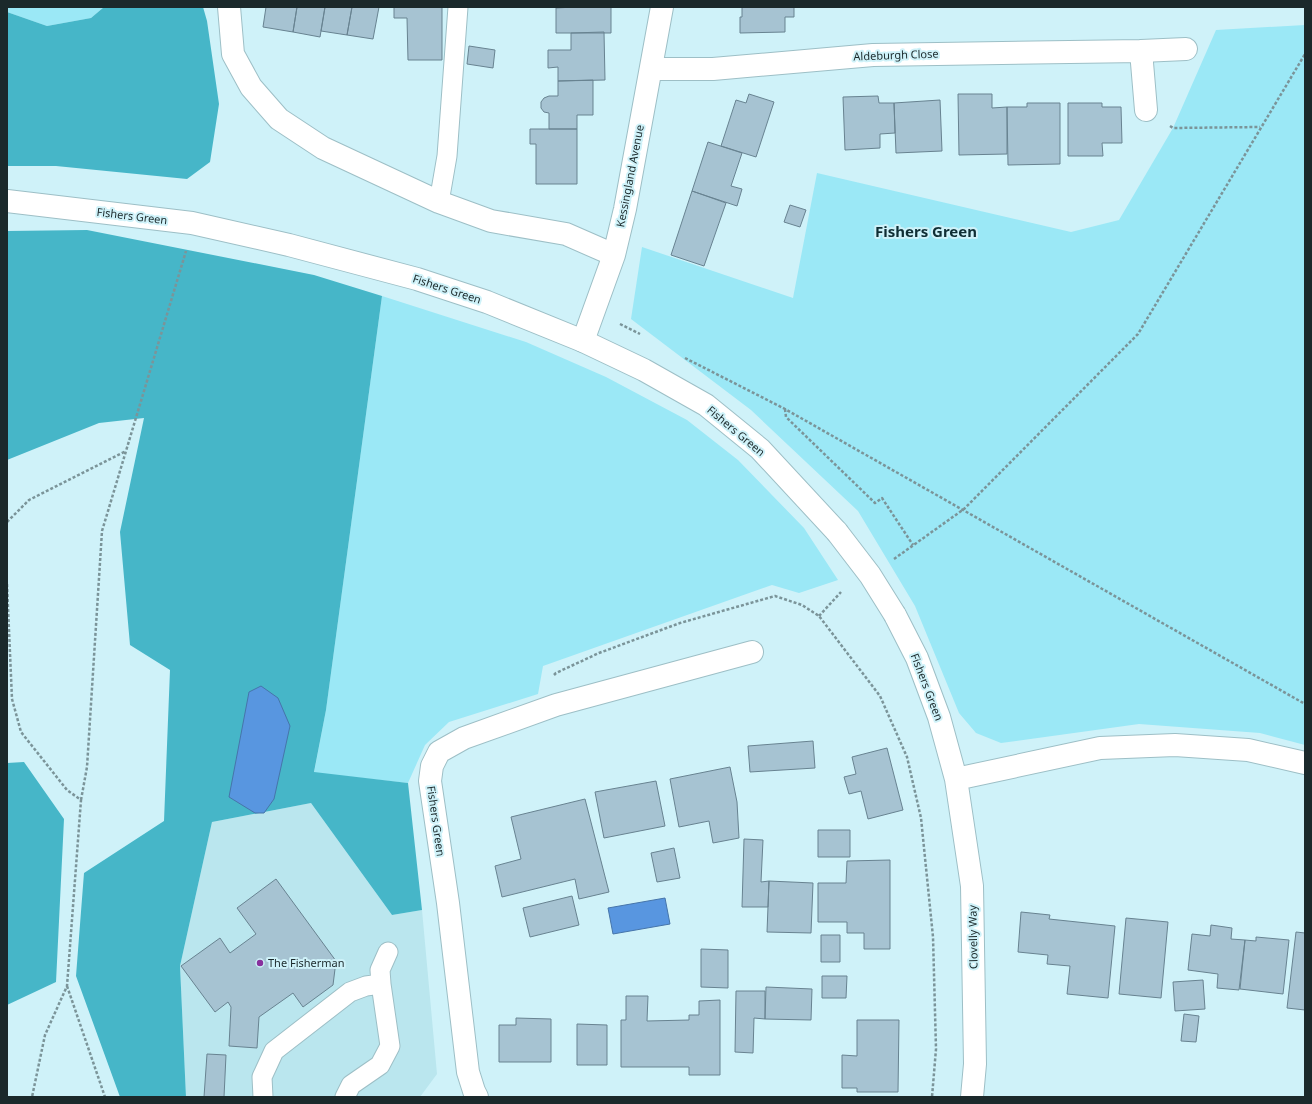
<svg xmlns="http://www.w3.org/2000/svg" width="1312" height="1104" font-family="'Noto Sans',sans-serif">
	<rect width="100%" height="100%" fill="#cff2f9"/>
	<path fill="#bae6ee" d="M 311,803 L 392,915 L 422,910 L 437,1074 L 420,1097 L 186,1097 L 180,966 L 212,822 Z"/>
	<path fill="#9be8f6" d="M 7,7 L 104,7 L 91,18 L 47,26 L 7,12 Z
		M 1305,25 L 1305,745 L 1260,733 L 1139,724 L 1001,743 L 976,733 L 959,713 L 915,606 L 858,511 L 751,410 L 631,319 L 642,247 L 793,298 L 817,173 L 1071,232 L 1119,220 L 1173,128 L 1216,30 Z
		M 382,296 L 526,342 L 606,377 L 687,420 L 738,460 L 804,528 L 838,580 L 799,593 L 772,585 L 543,666 L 538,694 L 449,722 L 425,745 L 408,783 L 314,773 L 326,710 Z"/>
	<path fill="#46b6c8" d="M 104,7 L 203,7 L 207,21 L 219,104 L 210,162 L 187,179 L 56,166 L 7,166 L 7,12 L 47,26 L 91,18 Z
		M 87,230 L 314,275 L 382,296 L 326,710 L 314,772 L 408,783 L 422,910 L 392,915 L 311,803 L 212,822 L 180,966 L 186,1097 L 120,1097 L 76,976 L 84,873 L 164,821 L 170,670 L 130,645 L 120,532 L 144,418 L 99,423 L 7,460 L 7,231 Z
		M 24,762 L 64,819 L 56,982 L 7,1005 L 7,763 Z"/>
	<path fill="#5896e0" stroke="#4675aa" d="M 261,686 L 278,698 L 290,726 L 274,799 L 264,813 L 255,813 L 229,797 L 249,692 Z
		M 665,898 L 670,924 L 613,934 L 608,908 Z"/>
	<path fill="#a6c3d2" stroke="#688391" d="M 266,7 L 297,7 L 293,32 L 263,27 Z
		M 297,7 L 325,7 L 320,37 L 293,32 Z
		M 325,7 L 352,7 L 347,35 L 321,31 Z
		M 352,7 L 379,7 L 373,39 L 347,35 Z
		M 394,7 L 442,7 L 442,60 L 408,60 L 407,18 L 394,18 Z
		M 574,7 L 611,7 L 611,33 L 556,33 L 556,8 Z
		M 742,7 L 794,7 L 794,17 L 785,17 L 785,32 L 740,33 L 740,17 L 742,17 Z
		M 604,32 L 605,80 L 558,81 L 558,67 L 548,68 L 548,50 L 571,50 L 571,33 Z
		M 469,46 L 495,50 L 493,68 L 467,64 Z
		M 593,80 L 593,115 L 577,115 L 577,129 L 549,129 L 549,113 L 544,112 L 541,108 L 541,102 L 544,98 L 549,96 L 558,96 L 558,81 Z
		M 749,94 L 774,102 L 756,157 L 721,146 L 736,100 L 746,103 Z
		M 958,94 L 992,94 L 992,108 L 1007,107 L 1007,154 L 959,155 Z
		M 878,96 L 879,103 L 894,103 L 895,133 L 880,134 L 880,148 L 845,150 L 843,97 Z
		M 940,100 L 942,151 L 896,153 L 894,103 Z
		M 1027,103 L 1060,103 L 1060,164 L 1008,165 L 1007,107 L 1027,107 Z
		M 1068,103 L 1102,103 L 1102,107 L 1121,107 L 1122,143 L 1102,143 L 1103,156 L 1068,156 Z
		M 530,129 L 577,129 L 577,184 L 536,184 L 536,144 L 530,144 Z
		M 708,142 L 742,153 L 731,186 L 742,189 L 737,206 L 692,191 Z
		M 692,191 L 726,203 L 704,266 L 671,255 Z
		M 790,205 L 806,210 L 800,227 L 784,222 Z
		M 813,741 L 815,768 L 750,772 L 748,746 Z
		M 887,748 L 903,810 L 868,819 L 861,791 L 849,794 L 844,777 L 856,774 L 852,757 Z
		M 730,767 L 737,802 L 739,838 L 713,843 L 709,821 L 679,827 L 670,779 Z
		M 656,781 L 665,826 L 604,838 L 595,792 Z
		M 585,799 L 609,892 L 579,899 L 575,879 L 502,897 L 495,866 L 521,859 L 511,817 Z
		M 818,830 L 850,830 L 850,857 L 818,857 Z
		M 744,839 L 763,840 L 761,882 L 769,881 L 768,907 L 742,907 Z
		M 674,848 L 680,878 L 657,882 L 651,853 Z
		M 890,860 L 890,949 L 864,949 L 864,933 L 847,933 L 847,922 L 818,922 L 818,883 L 846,883 L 847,861 Z
		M 276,879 L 336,961 L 333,985 L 303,1007 L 293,993 L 259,1017 L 257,1048 L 229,1046 L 231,1007 L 228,1002 L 215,1012 L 181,966 L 220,938 L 230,953 L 256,934 L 237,908 Z
		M 769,881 L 813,883 L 811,933 L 767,932 Z
		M 572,896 L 579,925 L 530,937 L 523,908 Z
		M 1021,912 L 1050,915 L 1049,919 L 1115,926 L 1108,998 L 1067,994 L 1070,966 L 1047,964 L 1048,955 L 1018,952 Z
		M 1126,918 L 1168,922 L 1161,998 L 1119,994 Z
		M 1211,925 L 1232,928 L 1231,939 L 1245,940 L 1239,990 L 1217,988 L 1218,974 L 1188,970 L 1192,934 L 1210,936 Z
		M 1296,932 L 1305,933 L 1305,1010 L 1287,1008 Z
		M 821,935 L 840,935 L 840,962 L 821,962 Z
		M 1256,937 L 1289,940 L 1283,994 L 1240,989 L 1245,940 L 1256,941 Z
		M 701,949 L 728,950 L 728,988 L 701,987 Z
		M 822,976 L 847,976 L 846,998 L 822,998 Z
		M 1203,980 L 1205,1009 L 1175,1011 L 1173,982 Z
		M 766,987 L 812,989 L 811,1020 L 765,1019 Z
		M 736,991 L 765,991 L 765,1019 L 754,1018 L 753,1053 L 735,1052 Z
		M 626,996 L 648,996 L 647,1021 L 689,1020 L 689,1015 L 699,1015 L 699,1001 L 720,1000 L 720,1075 L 689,1075 L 689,1067 L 621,1067 L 621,1020 L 626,1020 Z
		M 1184,1014 L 1199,1016 L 1196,1042 L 1181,1041 Z
		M 516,1018 L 551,1019 L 551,1062 L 499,1062 L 499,1025 L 516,1025 Z
		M 857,1020 L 899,1020 L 898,1092 L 857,1092 L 857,1088 L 842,1088 L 842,1055 L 857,1056 Z
		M 577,1024 L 607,1025 L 607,1065 L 577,1065 Z
		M 207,1054 L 226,1055 L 224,1097 L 204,1097 Z"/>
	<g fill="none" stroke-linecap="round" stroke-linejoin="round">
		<g stroke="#9dbfc6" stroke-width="21">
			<path id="lane" d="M 439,202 L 447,156 L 458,7
				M 381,984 L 380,970 L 388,952
				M 263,1097 L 262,1077 L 274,1051 L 350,992 L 366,986 L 381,984 L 390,1046 L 380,1065 L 351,1085 L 345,1097"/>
		</g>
		<g stroke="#9dbfc6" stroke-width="24">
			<path id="street" d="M 229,7 L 233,54 L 251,87 L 279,119 L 323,148 L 439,202 L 491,221 L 566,234 L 614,255
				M 1141,51 L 1146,110
				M 651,69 L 713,69 L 873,55 L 1141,51 L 1186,49
				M 583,341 L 614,255 L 625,209 L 662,7
				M 477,1097 L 474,1091 L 468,1072 L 448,903 L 430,781 L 432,766 L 439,752 L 464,738 L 556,705 L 752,652"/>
		</g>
		<g stroke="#9dbfc6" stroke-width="24">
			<path id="secondary" d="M 7,201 L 192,223 L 289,245 L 417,279 L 487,302 L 583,341 L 644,370 L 706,405 L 760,449 L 837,532
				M 895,615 L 917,658 L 939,717 L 956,779 L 972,886 L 975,1064 L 972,1097
				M 956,779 L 1100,748 L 1175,745 L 1248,750 L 1305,763"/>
		</g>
		<path stroke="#7b9499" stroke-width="2.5" stroke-dasharray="3 2" stroke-linecap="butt" d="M 1170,126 L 1173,128 L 1260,127
			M 620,324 L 640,334
			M 685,358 L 785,409 L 1305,704
			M 785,409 L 786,417 L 875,503 L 882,498 L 913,545
			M 7,522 L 29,500 L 126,451
			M 894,559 L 964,509 L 1138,334 L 1305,54
			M 7,584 L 12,699 L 21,732 L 67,790 L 81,800 L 67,986 L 45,1035 L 32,1097
			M 819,616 L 841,592
			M 554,675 L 556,673 L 599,653 L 680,623 L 775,596 L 802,605 L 819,616 L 880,696 L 907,757 L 921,818 L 933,937 L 936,1049 L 932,1097
			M 81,800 L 87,767 L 102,531 L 186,251
			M 67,986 L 105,1097"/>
		<use href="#lane" stroke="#fff" stroke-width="19"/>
		<use href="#street" stroke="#fff" stroke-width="22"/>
		<use href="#secondary" stroke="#fff" stroke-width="22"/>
		<g stroke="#9dbfc6" stroke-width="24" stroke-linecap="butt">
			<path id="secondary-bridge" d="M 837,532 L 870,575 L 895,615"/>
		</g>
		<use href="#secondary-bridge" stroke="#fff" stroke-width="22"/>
	</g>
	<circle fill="#88309d" stroke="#cff2f9" stroke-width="1.5" cx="260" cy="963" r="4"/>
	<g text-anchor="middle" stroke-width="4" stroke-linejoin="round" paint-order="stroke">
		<g font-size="11" fill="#1b292b" stroke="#cff2f9">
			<text transform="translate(896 55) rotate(-2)" y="4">Aldeburgh Close</text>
			<text transform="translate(630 176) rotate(-79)" y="4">Kessingland Avenue</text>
			<text transform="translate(132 216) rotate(7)" y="4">Fishers Green</text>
			<text transform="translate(447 289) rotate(18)" y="4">Fishers Green</text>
			<text transform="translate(736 431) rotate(40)" y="4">Fishers Green</text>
			<text transform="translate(927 687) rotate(69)" y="4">Fishers Green</text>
			<text transform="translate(436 821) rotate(82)" y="4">Fishers Green</text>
			<text transform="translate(973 937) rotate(-91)" y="4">Clovelly Way</text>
		</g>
		<g font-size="11" fill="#1b292b" stroke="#cff2f9" text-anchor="start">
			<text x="268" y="967">The Fisherman</text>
		</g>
		<g font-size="15" font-weight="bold" fill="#0f2e34" stroke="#cff2f9">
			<text x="926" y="237">Fishers Green</text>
		</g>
	</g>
	<rect width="1312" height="1104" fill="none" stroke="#1b292b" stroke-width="16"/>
</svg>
